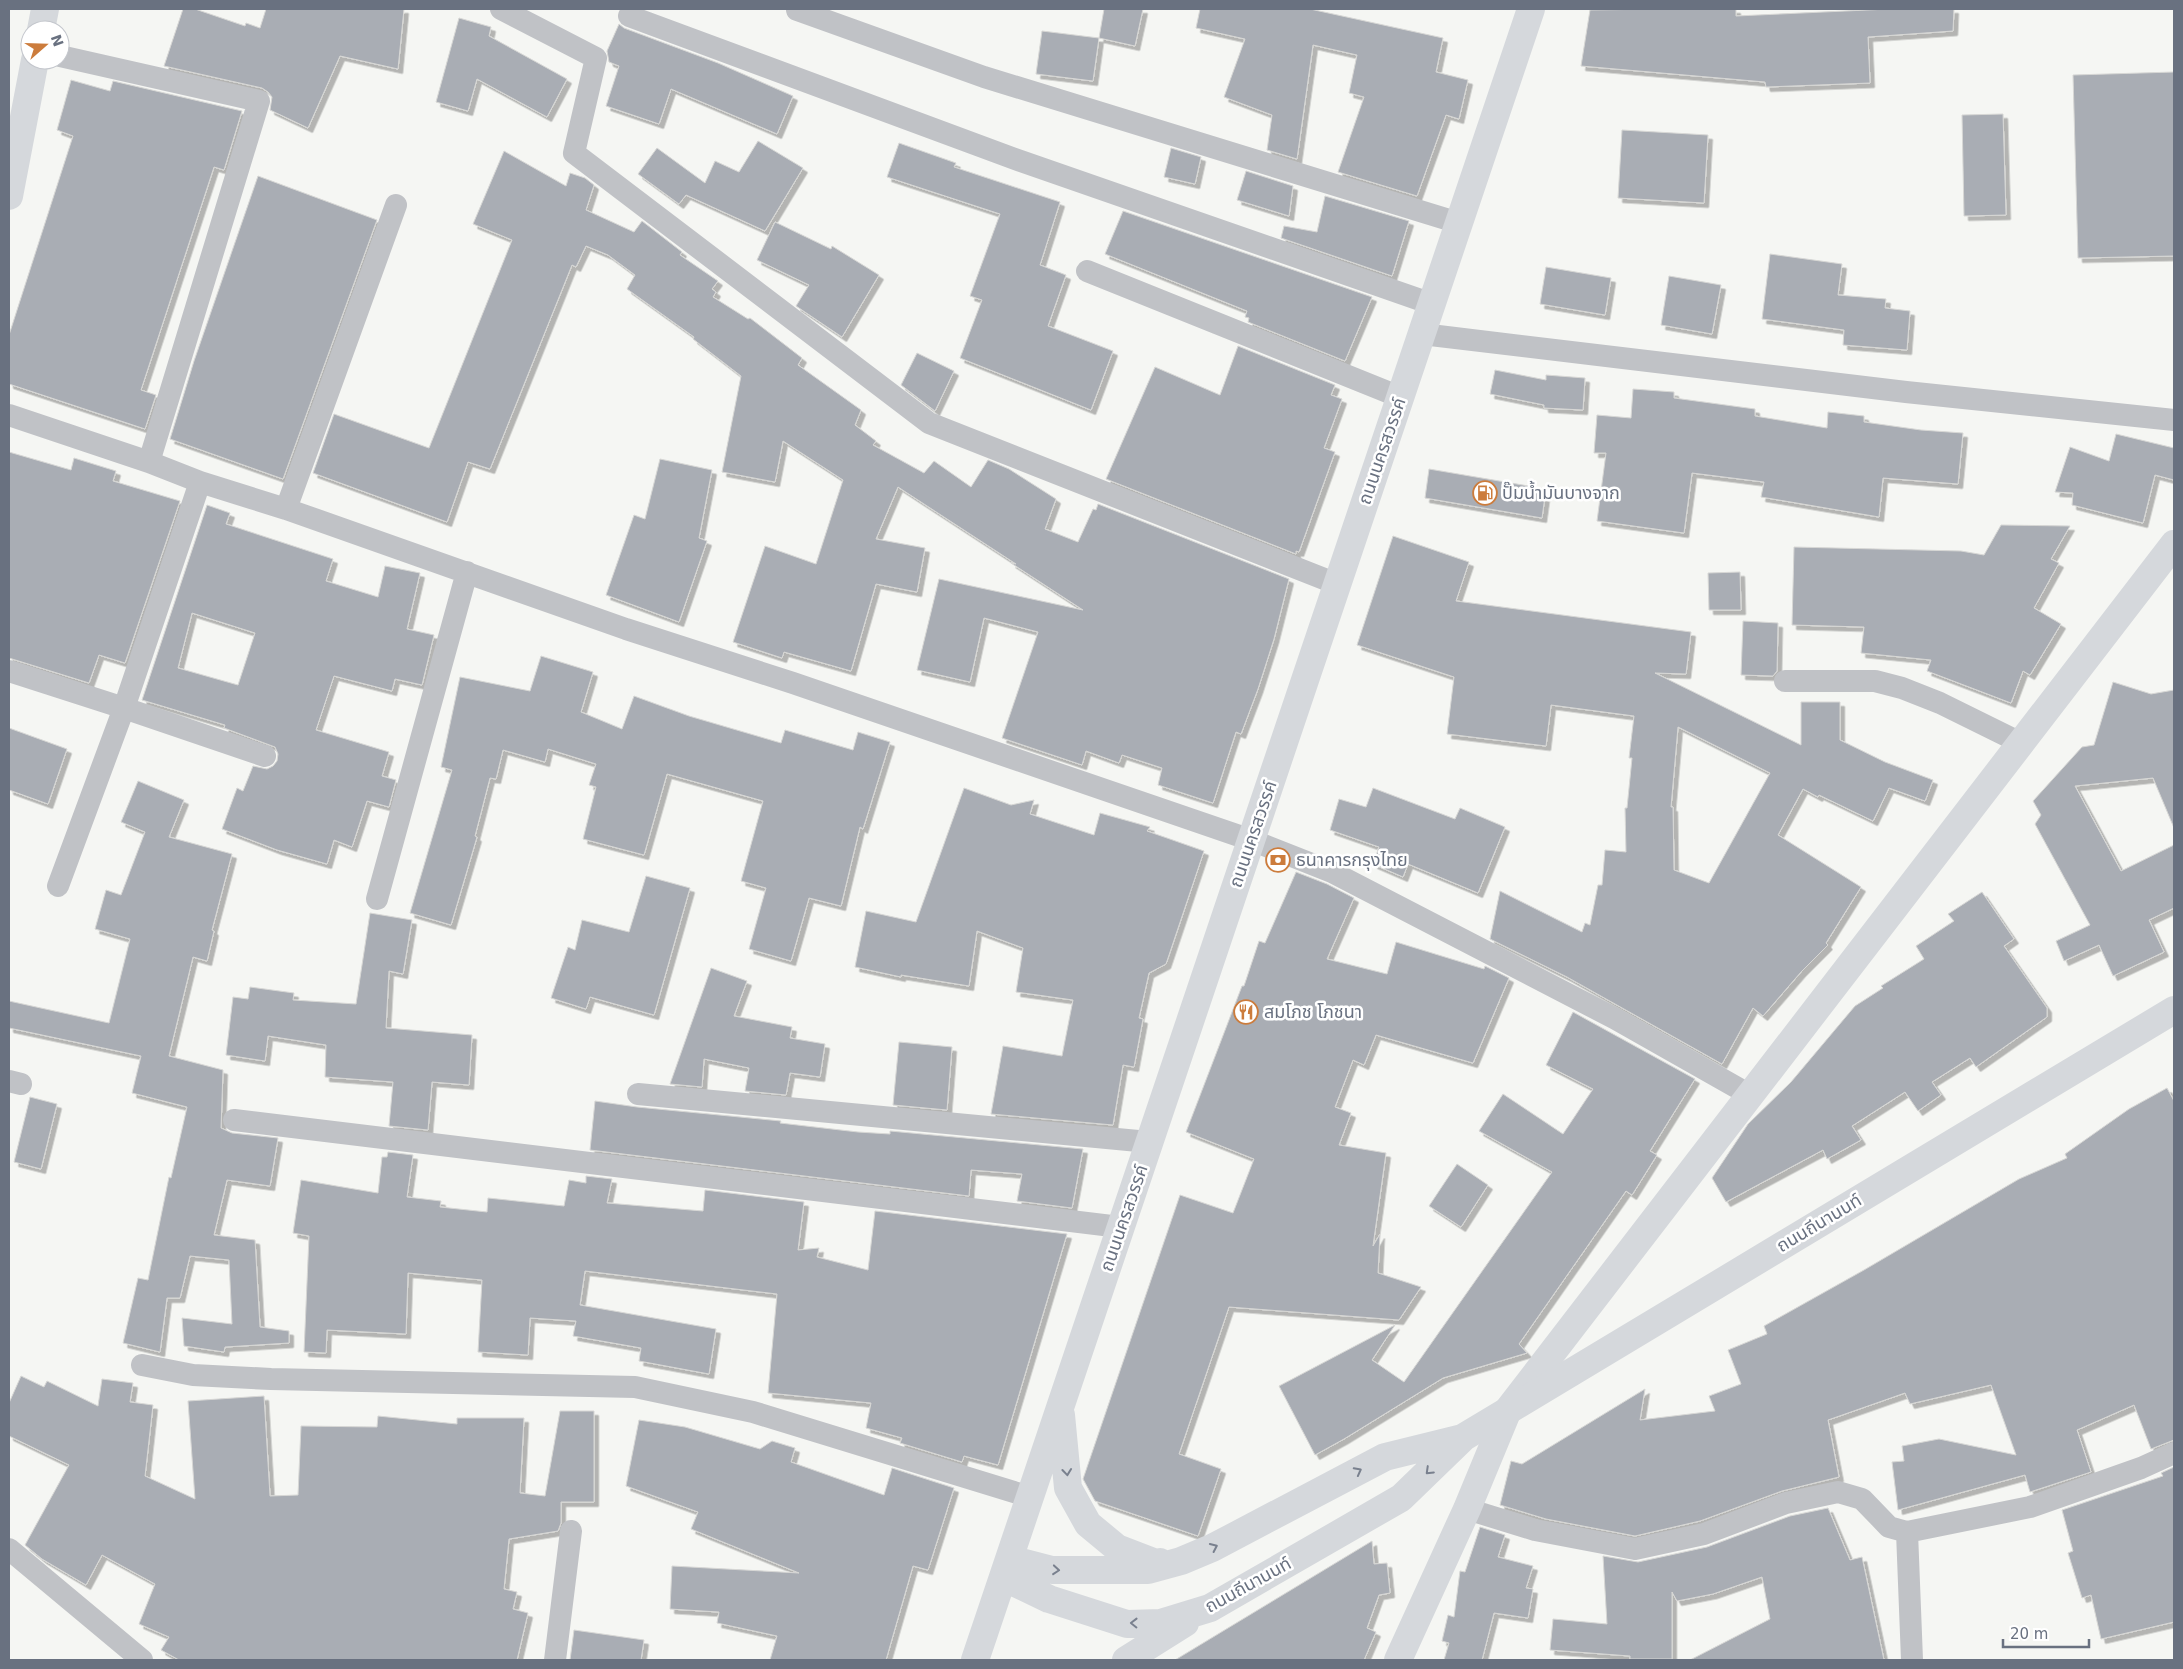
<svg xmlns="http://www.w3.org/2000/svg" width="2183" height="1669" font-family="'DejaVu Sans','Noto Sans Thai',sans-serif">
	<defs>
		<filter id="shadow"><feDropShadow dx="4.5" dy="4.5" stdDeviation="0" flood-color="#0004"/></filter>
	</defs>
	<rect width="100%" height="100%" fill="#f5f6f3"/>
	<path fill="#a9adb4" stroke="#d7d7d5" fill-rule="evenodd" filter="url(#shadow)" d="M 183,9 L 195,9 L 245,26 L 246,23 L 260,28 L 266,9 L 404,9 L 398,69 L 340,56 L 308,128 L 270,110 L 272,97 L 268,92 L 262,88 L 164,66 Z
		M 1104,9 L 1143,9 L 1135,46 L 1099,38 Z
		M 1200,9 L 1310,9 L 1443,38 L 1436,72 L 1468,80 L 1459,119 L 1446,115 L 1417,196 L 1338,172 L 1364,97 L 1349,93 L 1357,55 L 1313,45 L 1297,159 L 1267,150 L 1272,115 L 1224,97 L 1245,39 L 1196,28 Z
		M 1660,9 L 1736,9 L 1736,16 L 1889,9 L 1954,9 L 1953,31 L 1868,37 L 1870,83 L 1766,87 L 1765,82 L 1581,66 L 1590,10 Z
		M 459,18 L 491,27 L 489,36 L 567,79 L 547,117 L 477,79 L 468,111 L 436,102 Z
		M 619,24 L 624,28 L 718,63 L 793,96 L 777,134 L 671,89 L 659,124 L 606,106 L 619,66 L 609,62 L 607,51 Z
		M 1042,31 L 1099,38 L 1093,81 L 1036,74 Z
		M 2174,72 L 2174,256 L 2078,258 L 2073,75 Z
		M 71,80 L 110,91 L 113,81 L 242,111 L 224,170 L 214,167 L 141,390 L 156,395 L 145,429 L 9,384 L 9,335 L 73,136 L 57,130 Z
		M 2003,114 L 2006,215 L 1964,216 L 1962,115 Z
		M 1622,130 L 1708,135 L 1704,203 L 1618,198 Z
		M 758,141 L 803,168 L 765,231 L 686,195 L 679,204 L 638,174 L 657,148 L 705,183 L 715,161 L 739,172 Z
		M 899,143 L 956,163 L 954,167 L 1060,202 L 1040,265 L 1066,275 L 1048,326 L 1113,351 L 1091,410 L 960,358 L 982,300 L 970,296 L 1000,214 L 887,177 Z
		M 1171,148 L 1201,157 L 1195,184 L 1164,177 Z
		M 504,151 L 566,186 L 570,173 L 585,178 L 594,185 L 586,210 L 634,232 L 642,221 L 682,252 L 680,255 L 718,281 L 712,289 L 716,292 L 713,297 L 748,319 L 750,318 L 802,358 L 798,365 L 861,410 L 855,425 L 876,441 L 873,445 L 924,473 L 934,461 L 971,487 L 988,460 L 1009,469 L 1056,499 L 1045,529 L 1078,542 L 1093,509 L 1096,510 L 1098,504 L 1289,579 L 1274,639 L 1258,689 L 1241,734 L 1236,732 L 1213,803 L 1158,785 L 1162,768 L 1122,755 L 1119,763 L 1086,751 L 1082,765 L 1002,738 L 1038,632 L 984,618 L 970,682 L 917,670 L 939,579 L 1083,610 L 1011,563 L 1016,564 L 898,487 L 876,539 L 925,548 L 917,592 L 876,584 L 851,671 L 784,652 L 782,658 L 733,642 L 765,546 L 816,564 L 843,480 L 783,441 L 775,482 L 722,472 L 741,376 L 693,339 L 694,337 L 627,289 L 635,275 L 608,255 L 586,246 L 576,267 L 572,265 L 490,469 L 468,462 L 447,522 L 313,473 L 334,414 L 429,448 L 512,240 L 473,224 Z
		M 1246,171 L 1293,186 L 1289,216 L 1237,200 Z
		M 258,176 L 377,220 L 283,479 L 170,439 L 194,361 Z
		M 1325,196 L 1409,221 L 1392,276 L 1281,238 L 1284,226 L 1317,232 Z
		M 1123,211 L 1372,297 L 1345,361 L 1248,322 L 1249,318 L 1245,317 L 1247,311 L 1105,254 Z
		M 775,222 L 831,249 L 832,246 L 879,275 L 842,337 L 796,306 L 809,285 L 757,260 Z
		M 1770,254 L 1842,264 L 1838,295 L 1886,299 L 1885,308 L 1910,311 L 1907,350 L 1843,345 L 1844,330 L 1762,319 Z
		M 1546,267 L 1611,278 L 1605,315 L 1540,304 Z
		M 1669,276 L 1721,285 L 1712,334 L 1661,325 Z
		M 1238,346 L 1335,385 L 1331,395 L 1342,399 L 1324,448 L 1335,452 L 1299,552 L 1296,551 L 1296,554 L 1106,479 L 1155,367 L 1220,395 Z
		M 917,353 L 954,371 L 935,411 L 901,385 Z
		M 1495,370 L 1546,380 L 1546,375 L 1585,378 L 1583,410 L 1544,408 L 1544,405 L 1490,394 Z
		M 1633,389 L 1674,392 L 1674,398 L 1755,409 L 1755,416 L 1827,428 L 1828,412 L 1864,416 L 1864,422 L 1921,430 L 1963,433 L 1958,484 L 1883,478 L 1879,517 L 1761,497 L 1764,482 L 1692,473 L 1684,533 L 1597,521 L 1606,453 L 1594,453 L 1597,415 L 1631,418 Z
		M 2116,434 L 2174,448 L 2174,480 L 2155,475 L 2143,523 L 2072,505 L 2073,493 L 2055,492 L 2070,447 L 2109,461 Z
		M 9,452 L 71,470 L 74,458 L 116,471 L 113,481 L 180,501 L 125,663 L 99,655 L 89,683 L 9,658 Z
		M 660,459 L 712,470 L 699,538 L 707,541 L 679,622 L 606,595 L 634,515 L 645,519 Z
		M 1429,469 L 1546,489 L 1542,518 L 1425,498 Z
		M 207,505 L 230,513 L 226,524 L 333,559 L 326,581 L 378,597 L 385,566 L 420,573 L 407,629 L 434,635 L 422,685 L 395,679 L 392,691 L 334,676 L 316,730 L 389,752 L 382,776 L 396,780 L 389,807 L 367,801 L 352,847 L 334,840 L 327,864 L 277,850 L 222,829 L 237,788 L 243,791 L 253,766 L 267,769 L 273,766 L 277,761 L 278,754 L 275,747 L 224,728 L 225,725 L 142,700 ZM 192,613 L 255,633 L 238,685 L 178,668 Z
		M 2001,525 L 2070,526 L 2051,559 L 2059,563 L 2034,608 L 2061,624 L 2030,675 L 2023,671 L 2011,703 L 1927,671 L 1931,660 L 1861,653 L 1864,627 L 1792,625 L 1794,547 L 1961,551 L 1984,555 Z
		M 1393,536 L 1469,562 L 1456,601 L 1691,632 L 1686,674 L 1655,673 L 1801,745 L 1801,702 L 1840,702 L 1840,740 L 1885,762 L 1933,780 L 1925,801 L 1889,788 L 1873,821 L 1819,795 L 1818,797 L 1803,789 L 1778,835 L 1861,887 L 1826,943 L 1828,945 L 1801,972 L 1763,1016 L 1753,1008 L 1722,1064 L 1567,977 L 1490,939 L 1500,891 L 1582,932 L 1585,923 L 1590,925 L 1598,885 L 1602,885 L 1605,850 L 1626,852 L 1625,808 L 1627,808 L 1632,758 L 1629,758 L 1634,716 L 1551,705 L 1546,746 L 1447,734 L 1454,677 L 1357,645 ZM 1678,727 L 1770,773 L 1709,883 L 1674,870 L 1673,807 L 1671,807 Z
		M 1740,572 L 1741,610 L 1709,610 L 1708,573 Z
		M 1743,621 L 1778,623 L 1777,671 L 1773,676 L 1741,675 Z
		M 541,656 L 593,672 L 581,712 L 622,729 L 634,696 L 689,716 L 781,743 L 785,730 L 853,750 L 858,732 L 890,742 L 863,829 L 860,827 L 841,906 L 809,898 L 791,961 L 749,949 L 766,888 L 741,881 L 763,801 L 667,774 L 644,855 L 583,839 L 596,787 L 589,785 L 596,764 L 548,749 L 545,762 L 503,750 L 496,779 L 490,778 L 475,836 L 477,837 L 451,925 L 410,913 L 452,770 L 441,767 L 460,677 L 530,691 Z
		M 2113,682 L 2151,694 L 2174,690 L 2174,828 L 2153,778 L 2075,786 L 2121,871 L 2174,845 L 2174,908 L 2149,920 L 2164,952 L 2113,976 L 2099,945 L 2064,961 L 2056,941 L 2090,925 L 2035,824 L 2041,815 L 2033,801 L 2082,747 L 2094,745 Z
		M 9,728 L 67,749 L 48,804 L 9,790 Z
		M 138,781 L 184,800 L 169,837 L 232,854 L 212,930 L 214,931 L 207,961 L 193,957 L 169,1056 L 223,1070 L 221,1128 L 232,1133 L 278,1138 L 270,1186 L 227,1180 L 214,1235 L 255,1240 L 260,1327 L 289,1331 L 289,1343 L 225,1347 L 224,1352 L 184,1346 L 182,1318 L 232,1324 L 229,1260 L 190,1256 L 180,1298 L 167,1298 L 160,1352 L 123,1343 L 138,1278 L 148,1280 L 169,1177 L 171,1178 L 187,1107 L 132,1093 L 141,1056 L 9,1028 L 9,1001 L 109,1023 L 130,939 L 95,929 L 106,890 L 121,895 L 145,832 L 121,822 Z
		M 964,788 L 1011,805 L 1034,800 L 1030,814 L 1094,835 L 1100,813 L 1150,827 L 1147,831 L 1204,851 L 1166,964 L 1149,973 L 1139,1018 L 1143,1019 L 1134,1067 L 1123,1065 L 1113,1125 L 991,1114 L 1003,1046 L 1062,1056 L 1073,1000 L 1016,992 L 1023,948 L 977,931 L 969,986 L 901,975 L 901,977 L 855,967 L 866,911 L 916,922 Z
		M 1373,788 L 1455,819 L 1460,808 L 1505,827 L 1478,893 L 1408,864 L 1403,877 L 1373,864 L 1379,847 L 1330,830 L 1339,799 L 1366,807 Z
		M 1296,872 L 1327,884 L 1354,898 L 1327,959 L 1387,974 L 1396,942 L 1484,969 L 1485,966 L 1509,978 L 1473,1063 L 1376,1035 L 1364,1065 L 1353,1060 L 1335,1107 L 1351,1113 L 1339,1145 L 1386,1153 L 1373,1246 L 1380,1234 L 1378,1273 L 1421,1287 L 1399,1320 L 1229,1307 L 1179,1454 L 1221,1469 L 1198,1536 L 1095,1501 L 1083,1479 L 1180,1195 L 1233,1213 L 1254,1159 L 1186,1132 L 1242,986 L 1244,986 L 1259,941 L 1265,943 Z
		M 646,876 L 690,888 L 654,1015 L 590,997 L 586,1009 L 551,998 L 568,947 L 575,950 L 582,920 L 629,932 Z
		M 1982,892 L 2014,939 L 2004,946 L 2047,1008 L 2047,1017 L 1976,1067 L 1970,1058 L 1932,1082 L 1941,1095 L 1918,1111 L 1905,1092 L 1852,1126 L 1861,1140 L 1827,1159 L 1823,1150 L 1726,1202 L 1712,1178 L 1748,1124 L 1791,1082 L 1855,1006 L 1883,988 L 1881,986 L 1924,959 L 1916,946 L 1954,921 L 1948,914 Z
		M 370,913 L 412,920 L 403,974 L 389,971 L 386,1028 L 472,1035 L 469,1085 L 432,1082 L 428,1130 L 389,1126 L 393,1082 L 325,1077 L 326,1045 L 268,1036 L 265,1061 L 226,1055 L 233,997 L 248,999 L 250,987 L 294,993 L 293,1000 L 356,1004 Z
		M 711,968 L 747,981 L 734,1016 L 792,1027 L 790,1038 L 825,1044 L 820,1077 L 790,1073 L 786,1095 L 745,1091 L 749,1068 L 704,1059 L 702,1087 L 670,1084 Z
		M 1573,1012 L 1695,1079 L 1650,1151 L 1657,1155 L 1632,1195 L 1626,1191 L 1519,1344 L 1527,1353 L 1443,1378 L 1344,1439 L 1315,1455 L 1279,1386 L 1395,1325 L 1372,1360 L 1404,1382 L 1552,1172 L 1479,1131 L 1503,1094 L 1563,1134 L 1593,1089 L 1546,1065 Z
		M 899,1042 L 952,1047 L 947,1110 L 893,1105 Z
		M 2167,1088 L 2174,1101 L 2174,1440 L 2151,1449 L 2134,1405 L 2077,1430 L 2091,1472 L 2030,1492 L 2025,1475 L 1898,1510 L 1892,1462 L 1904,1461 L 1902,1446 L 1939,1439 L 2016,1455 L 1991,1385 L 1910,1404 L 1905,1393 L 1828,1420 L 1839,1477 L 1782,1491 L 1700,1521 L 1635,1536 L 1546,1519 L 1500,1505 L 1511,1461 L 1522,1464 L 1645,1389 L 1640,1420 L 1715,1411 L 1709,1396 L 1741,1384 L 1728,1350 L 1767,1334 L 1764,1326 L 1864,1270 L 2019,1179 L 2067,1158 L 2065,1154 L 2129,1109 Z
		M 30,1097 L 57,1104 L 41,1169 L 14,1162 Z
		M 595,1101 L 637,1107 L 781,1121 L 780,1123 L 858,1132 L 890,1134 L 890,1131 L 1083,1149 L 1072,1208 L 1017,1201 L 1022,1174 L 971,1170 L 969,1196 L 590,1150 Z
		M 388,1152 L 413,1155 L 407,1197 L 441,1201 L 440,1207 L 487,1212 L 488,1198 L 564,1206 L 569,1180 L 586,1183 L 586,1176 L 612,1179 L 607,1203 L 703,1211 L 705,1190 L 804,1202 L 798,1250 L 819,1248 L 817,1257 L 868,1270 L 875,1211 L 1067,1234 L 998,1465 L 964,1456 L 962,1462 L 900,1443 L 902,1438 L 866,1428 L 871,1403 L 768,1393 L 777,1294 L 585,1271 L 580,1305 L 716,1329 L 709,1374 L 639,1361 L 641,1348 L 573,1336 L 576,1321 L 530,1318 L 528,1355 L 478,1352 L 482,1280 L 408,1273 L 406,1334 L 327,1330 L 326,1353 L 304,1352 L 309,1236 L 293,1233 L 301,1180 L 378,1193 L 382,1157 L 387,1157 Z
		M 1457,1164 L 1488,1185 L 1461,1227 L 1429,1206 Z
		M 21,1376 L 44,1387 L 47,1381 L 98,1406 L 102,1379 L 133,1383 L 130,1402 L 153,1405 L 145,1476 L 195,1499 L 188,1401 L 264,1396 L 270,1496 L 298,1495 L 301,1426 L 377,1427 L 378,1416 L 457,1424 L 457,1418 L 524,1418 L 520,1493 L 545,1496 L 560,1411 L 594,1411 L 594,1502 L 561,1502 L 561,1523 L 558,1531 L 509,1539 L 504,1589 L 517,1592 L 513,1609 L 528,1613 L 517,1660 L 179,1660 L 161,1650 L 169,1637 L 139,1624 L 155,1584 L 102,1555 L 86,1585 L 42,1559 L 25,1545 L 69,1465 L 9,1436 L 9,1403 Z
		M 639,1420 L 685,1427 L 760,1449 L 772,1441 L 795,1448 L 791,1462 L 884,1495 L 892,1468 L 954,1488 L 928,1570 L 913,1566 L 886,1660 L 770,1660 L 777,1636 L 717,1623 L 719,1612 L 670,1609 L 672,1566 L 799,1573 L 691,1529 L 698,1512 L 626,1486 Z
		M 2174,1467 L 2174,1622 L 2101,1639 L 2091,1595 L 2082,1598 L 2068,1553 L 2073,1551 L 2062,1510 L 2163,1476 L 2161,1473 Z
		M 1828,1508 L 1850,1560 L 1862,1557 L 1884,1660 L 1690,1660 L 1770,1619 L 1762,1577 L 1713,1594 L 1677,1601 L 1672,1592 L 1672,1659 L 1630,1659 L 1630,1656 L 1550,1650 L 1553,1619 L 1607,1624 L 1603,1556 L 1638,1562 L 1707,1547 L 1790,1516 Z
		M 1480,1527 L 1505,1535 L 1498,1557 L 1533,1566 L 1526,1588 L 1533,1589 L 1528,1618 L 1494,1613 L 1482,1660 L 1444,1660 L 1449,1643 L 1442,1641 L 1448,1615 L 1454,1617 L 1460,1571 L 1465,1572 Z
		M 1372,1541 L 1374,1564 L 1387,1563 L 1390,1593 L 1379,1595 L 1367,1628 L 1376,1632 L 1364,1660 L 1175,1660 Z
		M 574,1630 L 644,1640 L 641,1660 L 570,1660 Z"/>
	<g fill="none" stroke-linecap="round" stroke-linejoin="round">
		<path stroke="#c0c2c6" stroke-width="22" d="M 501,9 L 596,58 L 574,153 L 929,423 L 1337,584
			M 797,10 L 984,77 L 1459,223
			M 629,16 L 1015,159 L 1432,304
			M 60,56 L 259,101 L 149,462
			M 1087,271 L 1400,397
			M 1422,334 L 1906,392 L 2174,420
			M 9,415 L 149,462 L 200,482 L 286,509 L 626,629 L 793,683 L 1251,840 L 1332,872 L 1614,1018 L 1750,1095
			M 286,509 L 396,205
			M 9,671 L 124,708 L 265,756
			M 1785,681 L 1875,681 L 1902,688 L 1940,703 L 2021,743
			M 58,886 L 124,708 L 200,482
			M 377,899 L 467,572
			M 9,1081 L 21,1084
			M 638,1094 L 1149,1142
			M 234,1120 L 1120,1227
			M 142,1365 L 193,1375 L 271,1379 L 635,1387 L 753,1412 L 1030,1497
			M 1467,1509 L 1535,1530 L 1635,1549 L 1704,1534 L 1786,1503 L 1838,1492 L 1862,1499 L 1889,1527 L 1907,1532
			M 9,1549 L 142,1660
			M 555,1660 L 571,1531
			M 1912,1660 L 1907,1532 L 2030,1507 L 2141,1468 L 2174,1453"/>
		<path stroke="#d5d8dc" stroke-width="28" d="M 41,30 L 45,9
			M 9,196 L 35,60
			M 1398,1660 L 1467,1509 L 1508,1410 L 2174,544"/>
		<path stroke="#d5d8dc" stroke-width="28" d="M 1061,1415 L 1068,1488 L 1088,1524 L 1117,1548 L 1156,1563 L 1160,1562
			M 1009,1559 L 1052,1570 L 1148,1570 L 1181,1561 L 1212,1548 L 1385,1457 L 1462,1438
			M 1003,1577 L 1049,1599 L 1127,1624 L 1161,1623 L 1210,1608 L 1401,1498 L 1464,1437 L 2174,1010
			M 975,1660 L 1531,9
			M 1126,1660 L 1185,1623"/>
	</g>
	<defs><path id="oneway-chevron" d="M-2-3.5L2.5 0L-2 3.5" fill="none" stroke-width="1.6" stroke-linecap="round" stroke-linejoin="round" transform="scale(1.25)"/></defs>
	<g stroke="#79808e">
		<use href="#oneway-chevron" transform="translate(1358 1471) rotate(-28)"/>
		<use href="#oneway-chevron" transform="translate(1429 1471) rotate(136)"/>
		<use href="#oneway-chevron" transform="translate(1067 1472) rotate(84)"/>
		<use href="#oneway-chevron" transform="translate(1214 1547) rotate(-25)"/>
		<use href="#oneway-chevron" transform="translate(1056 1570) rotate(5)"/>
		<use href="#oneway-chevron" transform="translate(1134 1623) rotate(-179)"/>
	</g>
	<defs>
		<g id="fuel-ring" transform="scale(1.25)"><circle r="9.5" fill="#fff" stroke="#cc7c3c" stroke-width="1.5"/><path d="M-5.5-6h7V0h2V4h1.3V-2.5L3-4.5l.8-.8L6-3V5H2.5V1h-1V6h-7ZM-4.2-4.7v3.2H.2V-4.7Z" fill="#cc7c3c"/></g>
		<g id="bank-ring" transform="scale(1.25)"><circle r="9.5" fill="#fff" stroke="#cc7c3c" stroke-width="1.5"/><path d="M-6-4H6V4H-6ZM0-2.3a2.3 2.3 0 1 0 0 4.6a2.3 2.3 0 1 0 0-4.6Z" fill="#cc7c3c"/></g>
		<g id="restaurant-ring" transform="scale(1.25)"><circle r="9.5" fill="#fff" stroke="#cc7c3c" stroke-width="1.5"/><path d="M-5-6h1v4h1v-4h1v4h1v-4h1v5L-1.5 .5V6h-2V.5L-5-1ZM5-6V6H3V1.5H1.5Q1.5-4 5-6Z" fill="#cc7c3c"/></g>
	</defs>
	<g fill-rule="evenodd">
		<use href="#fuel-ring" x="1485" y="493"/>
		<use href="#bank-ring" x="1278" y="860"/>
		<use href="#restaurant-ring" x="1246" y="1012"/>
	</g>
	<g text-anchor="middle" stroke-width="5" stroke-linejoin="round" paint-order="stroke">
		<g font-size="18" fill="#697180" stroke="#fff">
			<text transform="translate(1382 451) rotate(-71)" y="6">ถนนนครสวรรค์</text>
			<text transform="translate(1253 834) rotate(-71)" y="6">ถนนนครสวรรค์</text>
			<text transform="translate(1124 1218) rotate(-71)" y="6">ถนนนครสวรรค์</text>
			<text transform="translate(1819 1223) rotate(-31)" y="6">ถนนถีนานนท์</text>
			<text transform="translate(1248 1585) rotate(-29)" y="6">ถนนถีนานนท์</text>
		</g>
		<g font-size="18" fill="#697180" stroke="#fff" text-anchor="start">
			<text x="1502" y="499">ปั๊มน้ำมันบางจาก</text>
			<text x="1296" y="866">ธนาคารกรุงไทย</text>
			<text x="1264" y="1018">สมโภช โภชนา</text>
		</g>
	</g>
	<rect width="2183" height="1669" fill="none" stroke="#697180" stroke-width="20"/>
	<g transform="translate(45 45) rotate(70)"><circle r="24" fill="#ffffff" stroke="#c3c6cc"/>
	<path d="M0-4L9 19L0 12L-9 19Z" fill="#cc7c3c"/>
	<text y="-8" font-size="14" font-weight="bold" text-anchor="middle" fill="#697180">N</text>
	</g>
	<path d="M2003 1639v8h86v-8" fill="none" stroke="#697180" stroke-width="2.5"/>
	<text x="2010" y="1639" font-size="15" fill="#697180" stroke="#ffffff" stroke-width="4" paint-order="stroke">20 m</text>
</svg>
